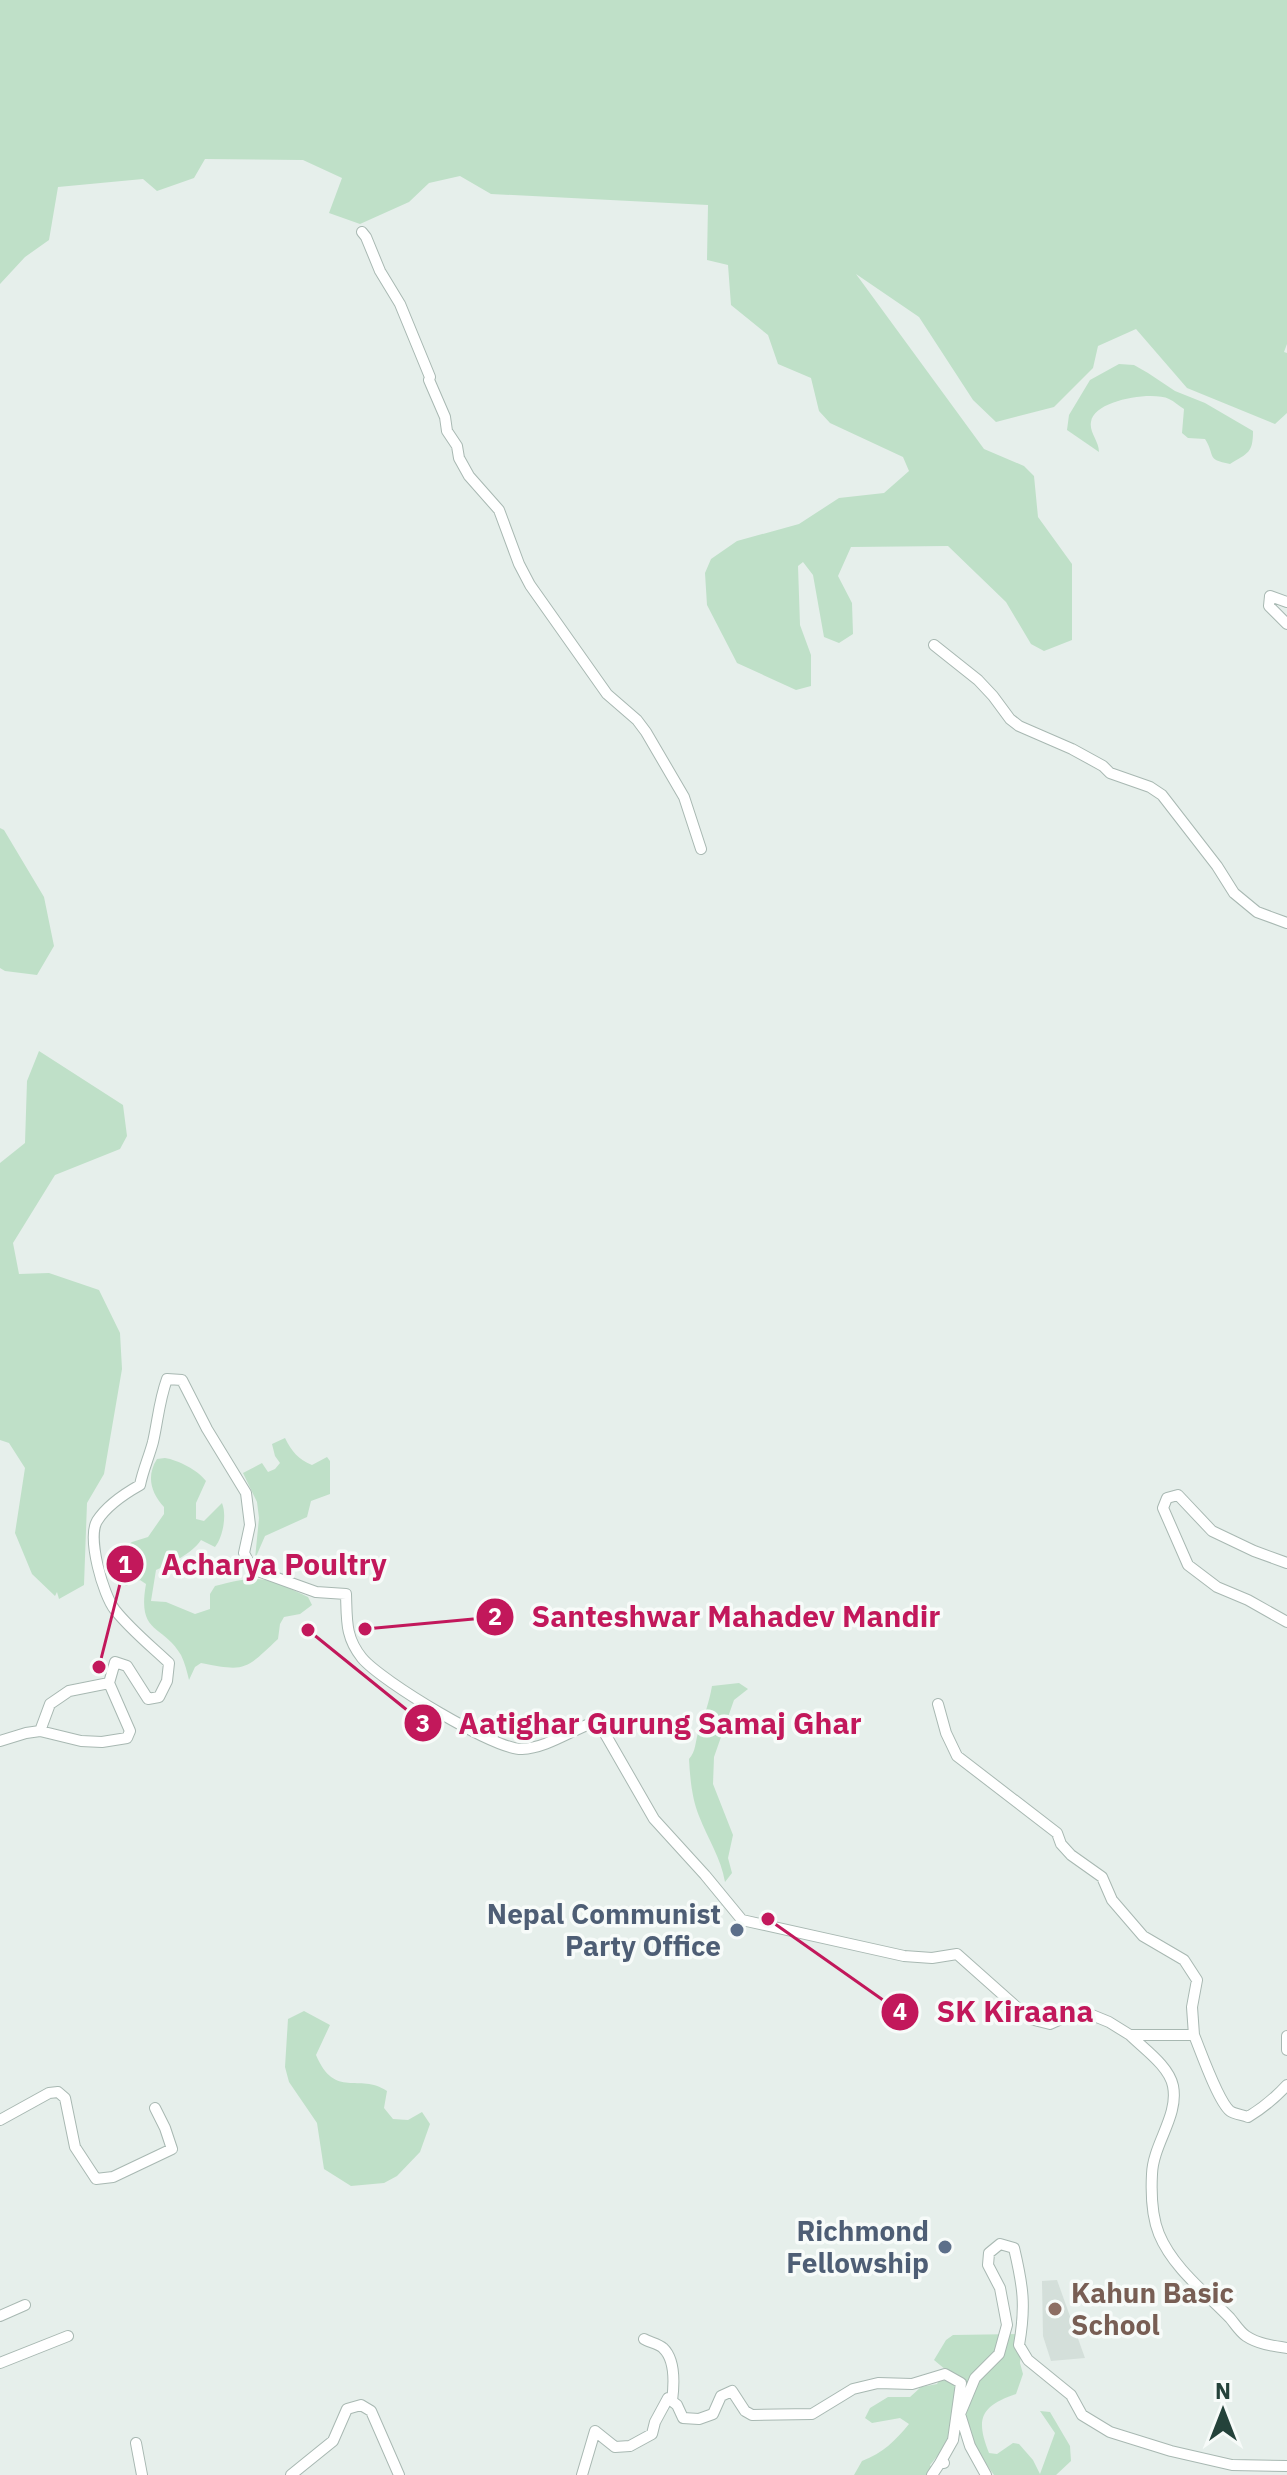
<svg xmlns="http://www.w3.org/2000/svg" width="1287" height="2475" font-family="'IBM Plex Sans',sans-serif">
	<rect width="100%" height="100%" fill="#e6efeb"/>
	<path fill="#d4dfda" d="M 1057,2280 L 1085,2358 L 1051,2361 L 1043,2336 L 1042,2281 Z"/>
	<path fill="#bfe0c8" d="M 0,0 L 1287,0 L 1287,344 L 1284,352 L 1287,353 L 1287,413 L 1275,424 L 1187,388 L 1136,329 L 1098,346 L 1093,368 L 1054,407 L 996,422 L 973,400 L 919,317 L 856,274 L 984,449 L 1024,466 L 1034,476 L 1038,517 L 1072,564 L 1072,640 L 1044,651 L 1031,644 L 1006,602 L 948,546 L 851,547 L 838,576 L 852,603 L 853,634 L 839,643 L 824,637 L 813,575 L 803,562 L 798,566 L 800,625 L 811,655 L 811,686 L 796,690 L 737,663 L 707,605 L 705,573 L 711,559 L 737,541 L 799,524 L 839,498 L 884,493 L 909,471 L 903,457 L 830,423 L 819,411 L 811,378 L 778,364 L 768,335 L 731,305 L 728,265 L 707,260 L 708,205 L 491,194 L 460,176 L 429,183 L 409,202 L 360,224 L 329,213 L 342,178 L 303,160 L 205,159 L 194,178 L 157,191 L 143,179 L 58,187 L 49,240 L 25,257 L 0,284 Z
		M 1119,364 L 1134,365 L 1148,373 L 1175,391 L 1205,403 L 1253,431 C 1253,453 1248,453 1230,464 C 1205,459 1216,456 1205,439 L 1188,438 L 1182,433 L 1184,409 C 1179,406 1174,401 1169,399 C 1152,391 1094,400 1091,422 C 1089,432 1099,441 1099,452 L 1067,430 L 1069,415 L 1090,380 Z
		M 0,828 L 4,830 L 44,897 L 54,946 L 37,975 L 5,971 L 0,968 Z
		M 39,1051 L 123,1105 L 127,1136 L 120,1149 L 55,1175 L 13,1243 L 19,1274 L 49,1273 L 99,1290 L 120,1333 L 122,1369 L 104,1474 L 87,1503 L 84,1585 L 59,1599 L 57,1592 L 55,1596 L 32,1574 L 15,1533 L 25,1468 L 9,1443 L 0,1440 L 0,1163 L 25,1143 L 27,1081 Z
		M 285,1438 C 292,1452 298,1459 312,1465 L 327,1457 L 330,1461 L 330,1494 L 311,1501 L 307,1517 L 265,1536 L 255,1559 L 259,1518 L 257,1502 L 243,1473 L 262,1463 L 268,1472 L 275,1469 L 280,1463 L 275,1456 L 272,1444 Z
		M 165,1458 C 178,1460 198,1470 206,1481 L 196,1503 L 196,1519 L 204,1521 L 222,1503 C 227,1515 223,1537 215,1547 L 201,1540 C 192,1554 171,1563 156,1570 L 151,1601 L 166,1602 L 195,1614 L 210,1609 L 210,1594 L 215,1586 C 259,1574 267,1577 308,1597 L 312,1605 L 300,1614 L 284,1617 L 280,1624 L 278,1639 C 245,1670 246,1672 201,1663 L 195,1667 L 189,1680 C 187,1672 185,1663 181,1655 C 162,1623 137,1635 146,1584 L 140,1580 L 126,1586 L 106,1574 L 103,1566 L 112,1553 L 120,1551 L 132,1542 L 148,1537 L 164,1514 L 164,1507 C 151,1493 146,1476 157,1459 Z
		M 739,1683 L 748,1689 L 734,1700 L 714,1757 L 713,1784 L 733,1835 L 728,1858 L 732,1873 L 725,1882 C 721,1858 708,1839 699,1816 C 692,1799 690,1778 689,1759 C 696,1751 695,1743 698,1733 C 704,1717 709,1703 712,1686 Z
		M 304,2011 L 330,2025 L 316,2055 C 335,2100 359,2072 387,2091 L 384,2108 L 393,2119 L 408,2120 L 422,2112 L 430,2124 L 420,2152 L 397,2176 L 384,2183 L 351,2186 L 324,2169 L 317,2123 L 289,2082 L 285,2067 L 288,2019 Z
		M 1023,2334 L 1020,2363 L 1023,2374 L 1016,2394 C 981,2406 975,2418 989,2453 L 997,2454 L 1013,2443 L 1019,2444 L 1033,2460 L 1040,2474 L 1055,2433 L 1040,2411 L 1050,2412 L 1070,2446 L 1071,2461 L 1056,2475 L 994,2475 L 979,2454 L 967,2429 L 944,2448 L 930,2465 L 936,2475 L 854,2475 L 862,2461 C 883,2453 895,2441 909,2424 L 900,2418 L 872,2423 L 865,2418 L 870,2408 L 888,2397 L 910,2397 L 921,2387 L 937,2384 L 946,2370 L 934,2360 L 946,2340 L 953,2335 Z"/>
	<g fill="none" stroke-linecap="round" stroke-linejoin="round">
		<g stroke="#a8b8b2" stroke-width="12">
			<path id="minor" d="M 362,232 L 366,237 L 380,271 L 400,304 L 430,377 L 429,380 L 445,417 L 447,431 L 457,446 L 459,458 L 469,476 L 499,510 L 519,564 L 530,585 L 607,694 L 637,720 L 646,732 L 684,797 L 701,849
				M 1287,602 L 1270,596 L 1269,606 L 1287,624
				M 934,645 L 978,680 L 993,696 L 1010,719 L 1019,726 L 1072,749 L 1103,766 L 1110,773 L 1150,787 L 1162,795 L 1217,866 L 1234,893 L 1257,912 L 1287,923
				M 1287,1563 L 1254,1551 L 1212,1531 L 1178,1495 L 1167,1498 L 1163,1508 L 1188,1565 L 1217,1587 L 1248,1600 L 1287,1622
				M 938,1704 L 946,1733 L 957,1756 L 1057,1833 L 1061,1844 L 1071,1855 L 1102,1877 L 1112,1900 L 1143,1936 L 1184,1960 L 1197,1980 L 1192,2007 L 1194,2035
				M 40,1731 L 50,1704 L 69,1691 L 109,1683
				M 0,1741 L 26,1733 L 40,1731 L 81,1741 L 102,1742 L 127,1738 L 130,1731 L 109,1683 L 115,1662 L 127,1666 L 148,1699 L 159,1697 L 167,1681 L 169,1663 C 151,1646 131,1630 115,1610 C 103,1595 87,1538 97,1521 C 107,1505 124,1494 140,1485 C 143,1470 149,1457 153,1442 C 158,1420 159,1401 167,1379 L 182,1380 L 207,1429 L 246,1493 L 250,1525 L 244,1553 L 252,1569 L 316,1592 L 346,1594 C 347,1620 345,1637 362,1658 C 381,1681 495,1750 522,1749 C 546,1748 570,1731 592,1723 L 604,1732 L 654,1819 L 705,1875 L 742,1920 L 904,1956 L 932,1958 L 957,1954 L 1030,2019 L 1050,2024 L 1077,2012 L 1087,2013 L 1109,2022 L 1130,2035 L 1194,2035 C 1201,2052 1218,2101 1230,2111 C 1234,2114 1243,2115 1248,2117 C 1263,2108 1275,2098 1287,2085
				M 1130,2035 C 1144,2049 1169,2066 1173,2086 C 1179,2116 1153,2144 1152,2174 C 1151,2193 1152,2217 1159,2234 C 1173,2268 1206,2293 1230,2318 C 1235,2324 1240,2332 1246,2336 C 1258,2344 1273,2346 1287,2348
				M 1287,2036 L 1287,2050
				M 0,2120 L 49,2093 L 58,2092 L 65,2098 L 75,2147 L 96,2179 L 113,2177 L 172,2149 L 165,2128 L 155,2108
				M 0,2316 L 25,2305
				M 644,2339 C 649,2342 659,2344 663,2348 C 676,2360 674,2386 672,2401
				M 0,2363 L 68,2336
				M 136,2443 L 142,2475
				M 291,2475 L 333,2441 L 347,2409 L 361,2405 L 371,2411 L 399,2475
				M 582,2475 L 595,2431 L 615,2447 L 630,2446 L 652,2434 L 655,2422 L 668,2398 L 677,2405 L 683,2418 L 699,2419 L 713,2414 L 721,2396 L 732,2391 L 745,2411 L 752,2415 L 812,2414 L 853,2389 L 878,2383 L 912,2384 L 945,2374 L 961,2383 L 953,2440 L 940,2463
				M 932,2475 L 940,2463 L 944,2463
				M 986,2475 L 970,2446 L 960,2414 L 975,2378 L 999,2354 L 1007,2325 L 1000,2288 L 988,2265 L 989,2253 L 1000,2244 L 1014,2248 C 1023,2286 1026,2306 1019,2345 L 1028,2360 L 1071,2395 L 1082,2415 L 1110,2432 L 1171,2451 L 1232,2465 L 1287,2466"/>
		</g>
		<use href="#minor" stroke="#fff" stroke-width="10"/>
	</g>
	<g fill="#5c6f8a" stroke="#f7fbf9" stroke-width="3">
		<circle cx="737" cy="1930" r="8"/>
		<circle cx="945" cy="2247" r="8"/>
	</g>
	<circle fill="#8d6e63" stroke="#f7fbf9" stroke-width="3" cx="1055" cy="2309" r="8"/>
	<g text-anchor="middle" stroke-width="7" stroke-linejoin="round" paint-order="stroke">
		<g font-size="28" font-weight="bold" fill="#4e5e75" stroke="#f7fbf9" text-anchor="end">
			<text x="721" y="1924">Nepal Communist<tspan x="721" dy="32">Party Office</tspan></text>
			<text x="929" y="2241">Richmond<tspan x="929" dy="32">Fellowship</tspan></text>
		</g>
		<g font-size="28" font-weight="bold" fill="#785e54" stroke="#f7fbf9" text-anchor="start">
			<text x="1071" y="2303">Kahun Basic<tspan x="1071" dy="32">School</tspan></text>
		</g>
	</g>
	<path fill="none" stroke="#c2185b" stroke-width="3" d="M99 1667L125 1564M365 1629L495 1617M308 1630L423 1723M768 1919L900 2012"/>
	<g fill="#c2185b" stroke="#f7fbf9" stroke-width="3">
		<circle cx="99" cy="1667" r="8"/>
		<circle cx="365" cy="1629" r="8"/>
		<circle cx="308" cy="1630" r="8"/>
		<circle cx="768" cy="1919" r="8"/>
		<circle cx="125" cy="1564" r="20"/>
		<circle cx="495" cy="1617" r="20"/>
		<circle cx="423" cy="1723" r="20"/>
		<circle cx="900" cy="2012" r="20"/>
	</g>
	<g font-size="24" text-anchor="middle" font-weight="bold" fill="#fff">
		<text x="125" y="1573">1</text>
		<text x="495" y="1625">2</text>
		<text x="423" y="1732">3</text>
		<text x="900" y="2020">4</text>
	</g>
	<g font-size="30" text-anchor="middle" font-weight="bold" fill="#c2185b" stroke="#f7fbf9" stroke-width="7" stroke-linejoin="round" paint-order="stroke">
		<text x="274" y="1575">Acharya Poultry</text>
		<text x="736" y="1627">Santeshwar Mahadev Mandir</text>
		<text x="660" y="1734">Aatighar Gurung Samaj Ghar</text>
		<text x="1015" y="2022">SK Kiraana</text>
	</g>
	<g transform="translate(1223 2411)" stroke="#f7fbf9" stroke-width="6" paint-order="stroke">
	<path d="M0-6L14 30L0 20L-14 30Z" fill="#24423a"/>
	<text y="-12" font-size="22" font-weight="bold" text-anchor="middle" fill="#24423a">N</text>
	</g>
</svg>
